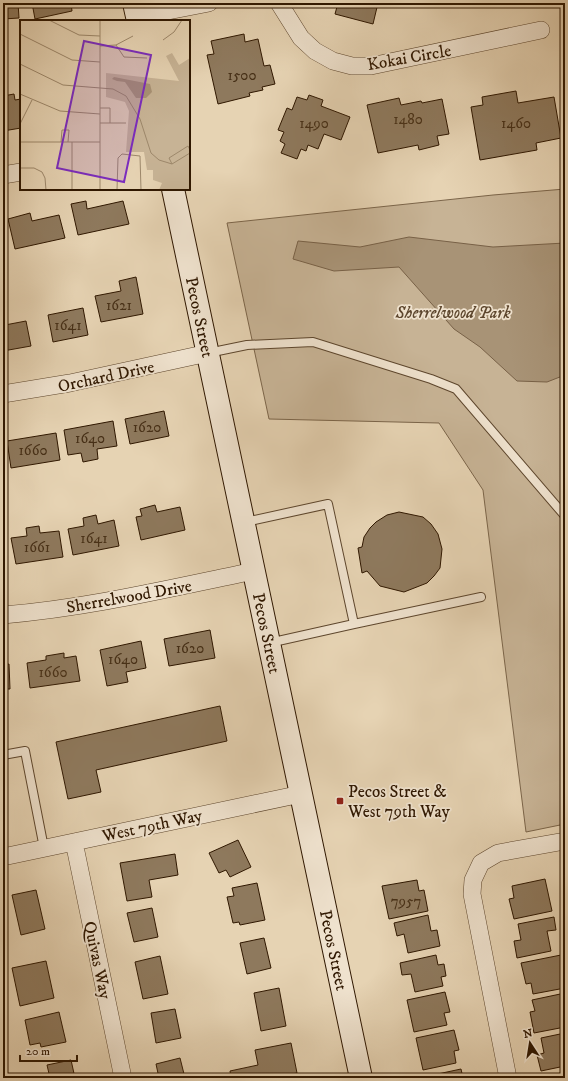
<svg xmlns="http://www.w3.org/2000/svg" width="568" height="1081" font-family="'IM FELL DW Pica',serif">
	<rect width="100%" height="100%" fill="#e6d3b3"/>
	<filter id="stains"><feTurbulence type="fractalNoise" baseFrequency=".005" numOctaves="4"/><feColorMatrix values="0 0 0 0 .2 0 0 0 0 .09 0 0 0 0 .02 0 0 0 .5 -.17"/></filter>
	<radialGradient id="worn" r=".72"><stop offset=".6" stop-color="#630" stop-opacity="0"/><stop offset="1" stop-color="#630" stop-opacity=".3"/></radialGradient>
	<path fill="#c7b395" stroke="#7b654a" d="M 565,189 L 565,824 L 526,832 L 483,490 L 439,423 L 269,419 L 227,223 L 493,195 Z"/>
	<path fill="#a89376" stroke="#786147" d="M 409,237 L 493,247 L 565,243 L 565,375 L 547,382 L 517,381 L 480,347 L 454,329 L 399,267 L 334,271 L 293,259 L 298,241 L 360,247 Z"/>
	<path fill="#8e795d" stroke="#2f1700" d="M 3,3 L 18,3 L 19,18 L 3,19 Z
		M 32,3 L 71,3 L 72,11 L 35,19 Z
		M 338,3 L 378,3 L 373,24 L 335,14 Z
		M 244,34 L 245,42 L 258,39 L 264,66 L 270,65 L 275,84 L 262,87 L 263,90 L 249,93 L 250,96 L 218,104 L 207,55 L 214,54 L 211,41 Z
		M 516,91 L 518,103 L 554,97 L 561,138 L 536,143 L 537,150 L 480,160 L 471,107 L 483,105 L 482,97 Z
		M 14,94 L 15,100 L 21,99 L 21,128 L 3,131 L 3,96 Z
		M 309,95 L 323,100 L 321,106 L 350,117 L 341,140 L 324,134 L 318,149 L 308,145 L 306,151 L 301,149 L 297,159 L 281,153 L 285,144 L 280,141 L 284,132 L 278,130 L 287,108 L 292,110 L 297,97 L 307,100 Z
		M 399,98 L 401,105 L 421,101 L 422,103 L 442,99 L 449,134 L 437,136 L 439,145 L 419,150 L 418,145 L 378,153 L 367,105 Z
		M 86,201 L 87,209 L 123,201 L 129,224 L 78,235 L 71,204 Z
		M 30,213 L 32,221 L 59,215 L 65,238 L 15,249 L 8,219 Z
		M 136,277 L 143,314 L 101,322 L 95,296 L 121,291 L 119,281 Z
		M 83,308 L 88,335 L 53,342 L 48,315 Z
		M 3,314 L 5,325 L 26,321 L 31,346 L 3,351 Z
		M 164,411 L 169,436 L 130,444 L 125,419 Z
		M 113,421 L 117,446 L 97,449 L 98,459 L 83,462 L 81,453 L 68,455 L 64,430 Z
		M 56,433 L 60,460 L 11,468 L 7,441 Z
		M 155,505 L 157,512 L 180,507 L 185,530 L 141,540 L 136,517 L 142,516 L 140,509 Z
		M 399,512 L 423,517 L 431,524 L 438,534 L 442,549 L 440,568 L 434,576 L 427,583 L 404,592 L 380,586 L 367,571 L 362,573 L 358,548 L 362,547 L 364,537 L 370,528 L 376,522 L 387,515 Z
		M 96,515 L 98,524 L 114,520 L 119,546 L 73,555 L 68,529 L 84,526 L 83,518 Z
		M 39,526 L 40,533 L 59,531 L 63,557 L 16,564 L 11,538 L 27,536 L 26,528 Z
		M 210,630 L 215,658 L 169,666 L 164,639 Z
		M 141,641 L 146,668 L 126,672 L 128,682 L 107,686 L 100,650 Z
		M 64,653 L 64,658 L 76,656 L 80,681 L 30,688 L 27,663 L 46,660 L 46,656 Z
		M 9,664 L 10,689 L 3,689 L 3,665 Z
		M 220,706 L 227,741 L 96,770 L 101,792 L 68,799 L 56,742 Z
		M 238,840 L 251,867 L 230,877 L 226,870 L 219,873 L 209,853 Z
		M 175,854 L 178,875 L 149,880 L 152,897 L 127,901 L 120,863 Z
		M 545,879 L 552,911 L 514,919 L 509,899 L 514,898 L 512,886 Z
		M 417,880 L 419,891 L 424,890 L 428,911 L 389,919 L 382,886 Z
		M 257,883 L 265,920 L 240,925 L 239,922 L 233,923 L 227,897 L 234,896 L 232,888 Z
		M 36,890 L 45,929 L 21,935 L 12,895 Z
		M 152,908 L 158,937 L 134,942 L 127,913 Z
		M 428,915 L 431,931 L 437,930 L 440,946 L 408,953 L 404,934 L 397,936 L 394,923 Z
		M 554,917 L 556,930 L 547,931 L 551,951 L 517,958 L 514,941 L 521,940 L 518,924 Z
		M 264,938 L 271,968 L 247,974 L 240,943 Z
		M 436,955 L 438,965 L 444,964 L 446,976 L 441,977 L 443,986 L 415,992 L 411,974 L 402,975 L 400,963 Z
		M 561,955 L 565,976 L 565,988 L 533,994 L 531,983 L 526,984 L 521,963 Z
		M 160,956 L 168,994 L 143,999 L 135,962 Z
		M 46,961 L 54,998 L 20,1006 L 12,968 Z
		M 279,988 L 286,1026 L 261,1031 L 254,993 Z
		M 445,992 L 450,1012 L 444,1013 L 447,1025 L 414,1032 L 407,1000 Z
		M 565,993 L 565,1007 L 562,1007 L 565,1027 L 534,1033 L 530,1012 L 535,1011 L 532,1000 Z
		M 175,1009 L 181,1038 L 156,1043 L 151,1013 Z
		M 59,1012 L 66,1042 L 41,1047 L 40,1043 L 30,1045 L 25,1020 Z
		M 454,1030 L 459,1050 L 454,1051 L 456,1063 L 423,1070 L 416,1038 Z
		M 565,1033 L 565,1066 L 541,1071 L 537,1055 L 544,1053 L 541,1038 Z
		M 291,1043 L 297,1073 L 271,1078 L 231,1078 L 230,1071 L 258,1065 L 255,1050 Z
		M 180,1058 L 185,1078 L 159,1078 L 156,1064 Z
		M 71,1060 L 75,1078 L 50,1078 L 47,1065 Z
		M 461,1069 L 463,1078 L 434,1078 L 433,1075 Z
		M 565,1072 L 565,1078 L 544,1078 L 544,1077 Z"/>
	<g fill="none" stroke-linecap="round" stroke-linejoin="round">
		<g stroke="#5d462d" stroke-width="10">
			<path id="lane" d="M 208,353 L 247,345 L 313,342 L 431,379 L 456,389 L 565,516
				M 245,522 L 328,504 L 354,624 L 269,643
				M 354,624 L 481,597
				M 3,755 L 25,751 L 44,848"/>
		</g>
		<g stroke="#5d462d" stroke-width="18">
			<path id="street" d="M 279,3 L 301,38 L 315,51 L 333,61 L 352,66 L 371,66 L 541,30
				M 137,17 L 209,3
				M 3,175 L 21,172
				M 3,394 L 70,383 L 208,353
				M 3,615 C 88,608 171,588 254,571
				M 74,842 L 123,1078
				M 3,857 L 301,794
				M 508,1078 L 472,894 L 473,880 L 481,863 L 498,853 L 565,841"/>
		</g>
		<g stroke="#2f1700" stroke-width="24">
			<path id="secondary" d="M 134,3 L 138,21
				M 173,189 L 361,1078"/>
		</g>
		<use href="#lane" stroke="#efe2ce" stroke-width="8"/>
		<use href="#street" stroke="#efe2ce" stroke-width="17"/>
		<use href="#secondary" stroke="#efe2ce" stroke-width="22"/>
	</g>
	<rect fill="#8f2418" stroke="#efe2ce" stroke-width="1.5" x="336" y="797" width="8" height="8" rx="2"/>
	<g text-anchor="middle" stroke-width="3.5" stroke-linejoin="round" paint-order="stroke">
		<g font-size="15" fill="#473017">
			<text x="242" y="80">1500</text>
			<text x="408" y="124">1480</text>
			<text x="314" y="128">1490</text>
			<text x="516" y="128">1460</text>
			<text x="119" y="310">1621</text>
			<text x="68" y="330">1641</text>
			<text x="147" y="432">1620</text>
			<text x="90" y="443">1640</text>
			<text x="33" y="455">1660</text>
			<text x="94" y="543">1641</text>
			<text x="37" y="552">1661</text>
			<text x="190" y="653">1620</text>
			<text x="123" y="664">1640</text>
			<text x="53" y="677">1660</text>
			<text x="406" y="906">7957</text>
		</g>
		<g font-size="17" fill="#2f1700" stroke="#efe2ce">
			<text transform="translate(409 57) rotate(-10)" y="6">Kokai Circle</text>
			<text transform="translate(200 317) rotate(78)" y="6">Pecos Street</text>
			<text transform="translate(106 376) rotate(-12)" y="6">Orchard Drive</text>
			<text transform="translate(129 596) rotate(-10)" y="6">Sherrelwood Drive</text>
			<text transform="translate(267 633) rotate(78)" y="6">Pecos Street</text>
			<text transform="translate(152 825) rotate(-12)" y="6">West 79th Way</text>
			<text transform="translate(334 950) rotate(78)" y="6">Pecos Street</text>
			<text transform="translate(98 960) rotate(78)" y="6">Quivas Way</text>
		</g>
		<g font-size="17" font-style="italic" fill="#5d462d" stroke="#efe2ce">
			<text x="453" y="318">Sherrelwood Park</text>
		</g>
		<g font-size="17" fill="#2f1700" stroke="#efe2ce" text-anchor="start">
			<text x="348" y="797">Pecos Street &amp;<tspan x="348" dy="20">West 79th Way</tspan></text>
		</g>
	</g>
	<g transform="translate(20 20)">
		<rect width="170" height="170" fill="#e6d3b3"/>
		<path d="M 152,33 L 159,45 L 170,38 L 170,170 L 139,170 L 142,163 L 133,160 L 133,150 L 127,150 L 124,132 L 106,132 L 109,91 L 105,82 L 86,77 L 86,53 L 159,61 L 146,36 Z" fill="#c7b395"/>
		<path d="M 94,57 L 130,64 L 132,72 L 126,78 L 116,78 L 105,62 L 97,61 L 92,59 Z" fill="#a89376"/>
		<path fill="none" stroke="#9d886b" stroke-width="1" d="M 29,0 L 59,15 L 80,16M 0,14 L 52,40 L 80,42M 143,20 L 154,12 L 162,0M 96,25 L 104,37 L 127,38M 80,26 L 96,25 L 113,16M 0,44 L 43,65 L 93,69 L 106,76 L 120,99 L 131,133 L 139,140 L 152,144M 0,74 L 40,91 L 80,94M 80,103 L 90,103 L 90,88 L 80,88M 90,103 L 106,103M 0,104 L 12,80M 0,122 L 80,122M 41,122 L 42,110 L 49,110 L 48,122M 152,144 L 149,138 L 168,126 L 170,130M 152,144 L 170,133M 0,148 L 14,148 L 22,152 L 25,158 L 26,170M 52,170 L 52,122M 80,170 L 80,0M 97,170 L 98,138 L 102,134 L 120,136 L 121,170"/>
		<path fill="#7b2cbf" fill-opacity="0.15" stroke="#7b2cbf" stroke-width="2" d="M 64,21 L 131,35 L 104,162 L 37,148 Z"/>
		<rect width="170" height="170" fill="none" stroke="#2f1700" stroke-width="2"/>
	</g>
	<rect width="568" height="1081" fill="none" stroke="#e6d3b3" stroke-width="16"/>
	<rect x="4" y="4" width="560" height="1073" fill="none" stroke="#2f1700" stroke-width="2"/>
	<rect x="8" y="8" width="552" height="1065" fill="none" stroke="#2f1700"/>
	<g transform="translate(530 1043) rotate(348)" stroke="#efe2ce" stroke-width="3" paint-order="stroke">
	<path d="M0-3L7 15L0 10L-7 15Z" fill="#2f1700"/>
	<text y="-6" font-size="11" font-weight="bold" text-anchor="middle" fill="#2f1700">N</text>
	</g>
	<path d="M20 1055v6h57v-6" fill="none" stroke="#2f1700" stroke-width="2"/>
	<text x="26" y="1055" font-size="12" fill="#2f1700" stroke="#efe2ce" stroke-width="3" paint-order="stroke">20 m</text>
	<rect width="100%" height="100%" filter="url(#stains)"/>
	<rect width="100%" height="100%" fill="url(#worn)"/>
</svg>
